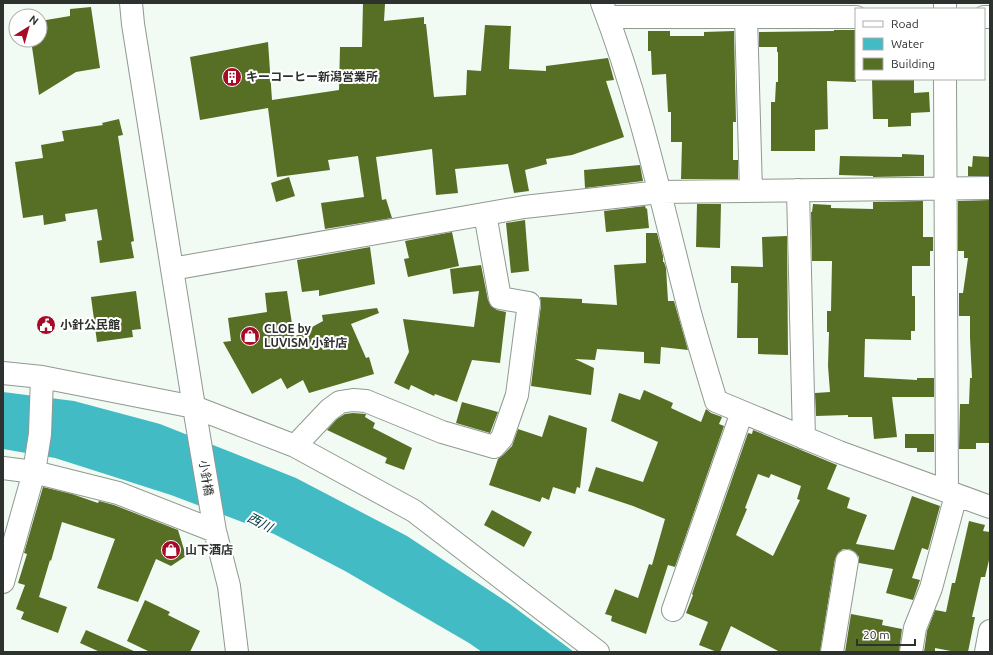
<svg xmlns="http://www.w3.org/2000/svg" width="993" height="655" font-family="Ubuntu,'Noto Sans JP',sans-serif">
	<rect width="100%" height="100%" fill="#f2fbf3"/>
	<path fill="#43bbc5" d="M 3,392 L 74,401 L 160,424 L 296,478 L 407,536 L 510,604 L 574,652 L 482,652 L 469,643 L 345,571 L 274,534 L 171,495 L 55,458 L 3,449 Z"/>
	<path fill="#576f24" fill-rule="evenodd" d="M 363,3 L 385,4 L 384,21 L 424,17 L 424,24 L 426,24 L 434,97 L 466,95 L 467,70 L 481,71 L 485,25 L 511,26 L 509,69 L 546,71 L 546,66 L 608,58 L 614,80 L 606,81 L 624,137 L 572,155 L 546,159 L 547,164 L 525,170 L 529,191 L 514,193 L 508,164 L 455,169 L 458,193 L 436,195 L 432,149 L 376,157 L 382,200 L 386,199 L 392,218 L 325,229 L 321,203 L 364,197 L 358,156 L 328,160 L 330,170 L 277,177 L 268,108 L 200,120 L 190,57 L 268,42 L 272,100 L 339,90 L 340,47 L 362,47 Z
		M 91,7 L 100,68 L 76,72 L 39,95 L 31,40 L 40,40 L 40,21 L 70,16 L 70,9 Z
		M 834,30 L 856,30 L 856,82 L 827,81 L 828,129 L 815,130 L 815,151 L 771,151 L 771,102 L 775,102 L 776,82 L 778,82 L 778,52 L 777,52 L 777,47 L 759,47 L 759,32 L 834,31 Z
		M 648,31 L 670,31 L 670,36 L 704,36 L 704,32 L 734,31 L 736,122 L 733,122 L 733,160 L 738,160 L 738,179 L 681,179 L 682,142 L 671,142 L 671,112 L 668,112 L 666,74 L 652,75 L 651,51 L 648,51 Z
		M 872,79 L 914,79 L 914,93 L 929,92 L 930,112 L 911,113 L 911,126 L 888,127 L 888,119 L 873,119 Z
		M 119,119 L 123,135 L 118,136 L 134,241 L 131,242 L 134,258 L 100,263 L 97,241 L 102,240 L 97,209 L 65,214 L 66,221 L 44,225 L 43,215 L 23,218 L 15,162 L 43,158 L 41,145 L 64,141 L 62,131 L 103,125 L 102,123 Z
		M 902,154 L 924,155 L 924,176 L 873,177 L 873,176 L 839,175 L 840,156 L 902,157 Z
		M 973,156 L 990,157 L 989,176 L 968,176 L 968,166 L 972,167 Z
		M 640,165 L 643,181 L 585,188 L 584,170 Z
		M 289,177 L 295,196 L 276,202 L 271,183 Z
		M 990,200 L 990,443 L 976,443 L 976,449 L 959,449 L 960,404 L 969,404 L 970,378 L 972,378 L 970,338 L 970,316 L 959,316 L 959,293 L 963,293 L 968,258 L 964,258 L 964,251 L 958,251 L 958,201 Z
		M 923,201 L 923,237 L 933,237 L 933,251 L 930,251 L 930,266 L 912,266 L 912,296 L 915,296 L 915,331 L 911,331 L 911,340 L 865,339 L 864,377 L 917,380 L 917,378 L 934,378 L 934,397 L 892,397 L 897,437 L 874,439 L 872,417 L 848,417 L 848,415 L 816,416 L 815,393 L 830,392 L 828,366 L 829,332 L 827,332 L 827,311 L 831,311 L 832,261 L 812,261 L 811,212 L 812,212 L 813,204 L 831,205 L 831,208 L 873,209 L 873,202 Z
		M 697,204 L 721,204 L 720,248 L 696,247 Z
		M 645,206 L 646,209 L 647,208 L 649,228 L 606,232 L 604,211 Z
		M 525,220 L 529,271 L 511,273 L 506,223 Z
		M 452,232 L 459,266 L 408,277 L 404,259 L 409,258 L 405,241 Z
		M 646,233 L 657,233 L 663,256 L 663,262 L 664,262 L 666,268 L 668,301 L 674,301 L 688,350 L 661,347 L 660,364 L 644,363 L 644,352 L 597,349 L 595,360 L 575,359 L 594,368 L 591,395 L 531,386 L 541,305 L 540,297 L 582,299 L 582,303 L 617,305 L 614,265 L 646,263 Z
		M 787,236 L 788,355 L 758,354 L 758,338 L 737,338 L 738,283 L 731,283 L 731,266 L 763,267 L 762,237 Z
		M 370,247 L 375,284 L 319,296 L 319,290 L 302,292 L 297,260 Z
		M 481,265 L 488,300 L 491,306 L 497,310 L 506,312 L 500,363 L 472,360 L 457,402 L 435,394 L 434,396 L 411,385 L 409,390 L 394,383 L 409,352 L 403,319 L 474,327 L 479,291 L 453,294 L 450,269 Z
		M 136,291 L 141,329 L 132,330 L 133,337 L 97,342 L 91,297 Z
		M 287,291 L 294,337 L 323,321 L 322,315 L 377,308 L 379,313 L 351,324 L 366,358 L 369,357 L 374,374 L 309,393 L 303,380 L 287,389 L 281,378 L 252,394 L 223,342 L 231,341 L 228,318 L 267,312 L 265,293 Z
		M 644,390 L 673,403 L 671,408 L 701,422 L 706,409 L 711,413 L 722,417 L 719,424 L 724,426 L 675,567 L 668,565 L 646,634 L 611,621 L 612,616 L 605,614 L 615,589 L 638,598 L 649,564 L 652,565 L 665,519 L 633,506 L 588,491 L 596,467 L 643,482 L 658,442 L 611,421 L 619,393 L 640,400 Z
		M 462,402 L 498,412 L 490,433 L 456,423 Z
		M 353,413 L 366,414 L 365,417 L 375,423 L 373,428 L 412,448 L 404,470 L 385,463 L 387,458 L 327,430 L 337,419 L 345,414 Z
		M 549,415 L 587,428 L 580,488 L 577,487 L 575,494 L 553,487 L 549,500 L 542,497 L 540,502 L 489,485 L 498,459 L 503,455 L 512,446 L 518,429 L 542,437 Z
		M 753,430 L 837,465 L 827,489 L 850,498 L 847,508 L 867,515 L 856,544 L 894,550 L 912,496 L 940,506 L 928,550 L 922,548 L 912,578 L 920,580 L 913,600 L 886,593 L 893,569 L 859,563 L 859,557 L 855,552 L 849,549 L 843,549 L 838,553 L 835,559 L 820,652 L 780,652 L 731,626 L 720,652 L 717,652 L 699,645 L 708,622 L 686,613 L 693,595 L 692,594 L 748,433 L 752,434 ZM 758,474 L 769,478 L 771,474 L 801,486 L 797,499 L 800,500 L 773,556 L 736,535 L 747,509 L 745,508 Z
		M 905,434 L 934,434 L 934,452 L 917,452 L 917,448 L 905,448 Z
		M 43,487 L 72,494 L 98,503 L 99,501 L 114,505 L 178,530 L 186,556 L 171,566 L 156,559 L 138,602 L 97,588 L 115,539 L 62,522 L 51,561 L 50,560 L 39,597 L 67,607 L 58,633 L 21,619 L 24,612 L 16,609 L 25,585 L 18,583 L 27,554 L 24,553 Z
		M 492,510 L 532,532 L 524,547 L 484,525 Z
		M 969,521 L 985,525 L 983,531 L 990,532 L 990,556 L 985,577 L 981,577 L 972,617 L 975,617 L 968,652 L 956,652 L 935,648 L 935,652 L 924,652 L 927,631 L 935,610 L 946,612 L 952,583 L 955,583 Z
		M 145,600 L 170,612 L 168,615 L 200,631 L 190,652 L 150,652 L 127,641 Z
		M 851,614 L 883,620 L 882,625 L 902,629 L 899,652 L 845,652 Z
		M 86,630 L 136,652 L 100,652 L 80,643 Z"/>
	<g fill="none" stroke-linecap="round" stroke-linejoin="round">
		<g stroke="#909991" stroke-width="24">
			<path id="minor" d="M 131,3 L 133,24 L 194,407 L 215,531 L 229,586 L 237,652
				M 602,3 C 641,104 663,209 690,313 C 698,342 707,371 716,401 L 839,452 L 990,507
				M 945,3 L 945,9
				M 608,17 L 856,17
				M 746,17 L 751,191
				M 984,17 L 990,17
				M 945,79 L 947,491
				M 798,190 L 804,438
				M 172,269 L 524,207 L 660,192 L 990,188
				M 3,373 L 42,377 L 194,407 L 295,446 L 414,511 L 598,652
				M 295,446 L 329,410 L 340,402 L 353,400 L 366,401 L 442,432 L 494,447 L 502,438 L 517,395 L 529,303 L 500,298 L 485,214
				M 3,468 L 34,472 L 118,493 L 215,531
				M 3,582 L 34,472 L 40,434 L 42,377
				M 673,610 L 742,412
				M 832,652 L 847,561
				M 911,652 L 915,628 L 931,588 L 956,495
				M 986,652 L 990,631"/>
		</g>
		<use href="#minor" stroke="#fff" stroke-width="22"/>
	</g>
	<defs>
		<g id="building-disc" transform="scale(1)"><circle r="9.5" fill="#a50a27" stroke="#fff"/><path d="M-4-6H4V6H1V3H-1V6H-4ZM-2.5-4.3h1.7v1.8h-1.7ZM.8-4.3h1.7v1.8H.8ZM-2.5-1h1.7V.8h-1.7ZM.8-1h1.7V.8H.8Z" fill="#fff"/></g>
		<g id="civic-disc" transform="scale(1)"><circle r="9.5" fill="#a50a27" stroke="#fff"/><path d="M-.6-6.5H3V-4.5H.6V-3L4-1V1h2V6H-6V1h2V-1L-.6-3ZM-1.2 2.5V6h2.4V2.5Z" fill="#fff"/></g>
		<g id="shop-disc" transform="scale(1)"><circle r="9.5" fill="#a50a27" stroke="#fff"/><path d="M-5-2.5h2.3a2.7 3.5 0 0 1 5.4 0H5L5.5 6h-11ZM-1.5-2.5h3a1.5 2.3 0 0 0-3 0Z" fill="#fff"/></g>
	</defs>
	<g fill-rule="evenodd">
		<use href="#building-disc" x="232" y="77"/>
		<use href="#civic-disc" x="46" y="325"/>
		<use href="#shop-disc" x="250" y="336"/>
		<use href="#shop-disc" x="171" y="550"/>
	</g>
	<g text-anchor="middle" stroke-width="4" stroke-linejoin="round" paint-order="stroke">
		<g font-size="12" font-weight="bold" fill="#2e322f" stroke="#fff" text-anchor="start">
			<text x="246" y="81">キーコーヒー新潟営業所</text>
			<text x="60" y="329">小針公民館</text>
			<text x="264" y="333">CLOE by<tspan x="264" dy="14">LUVISM 小針店</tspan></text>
			<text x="185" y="554">山下酒店</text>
		</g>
		<g font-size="12" fill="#2e322f" stroke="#fff">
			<text transform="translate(206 478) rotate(81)" y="4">小針橋</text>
		</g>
		<g font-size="13" font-style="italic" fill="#003a3e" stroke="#fff">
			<text transform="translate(260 522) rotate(27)" y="5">西川</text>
		</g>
	</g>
	<rect width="993" height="655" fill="none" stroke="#2e322f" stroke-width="8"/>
	<rect x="855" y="8" width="130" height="72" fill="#ffffff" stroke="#abadac"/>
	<rect x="863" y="21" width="20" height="6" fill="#ffffff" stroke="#abadac"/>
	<text x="891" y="28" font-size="12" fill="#2e322f">Road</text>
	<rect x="863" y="38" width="20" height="12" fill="#43bbc5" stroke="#abadac"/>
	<text x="891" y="48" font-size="12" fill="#2e322f">Water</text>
	<rect x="863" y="58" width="20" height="12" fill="#576f24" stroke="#abadac"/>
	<text x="891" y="68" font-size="12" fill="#2e322f">Building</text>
	<g transform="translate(28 28) rotate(37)"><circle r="19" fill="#ffffff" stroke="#abadac"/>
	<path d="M0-3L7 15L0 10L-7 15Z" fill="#a50a27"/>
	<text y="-6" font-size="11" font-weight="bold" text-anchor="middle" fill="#2e322f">N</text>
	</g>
	<path d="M857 639v6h58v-6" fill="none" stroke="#2e322f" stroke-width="2"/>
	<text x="863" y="639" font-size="12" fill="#2e322f" stroke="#ffffff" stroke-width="3" paint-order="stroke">20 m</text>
</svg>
